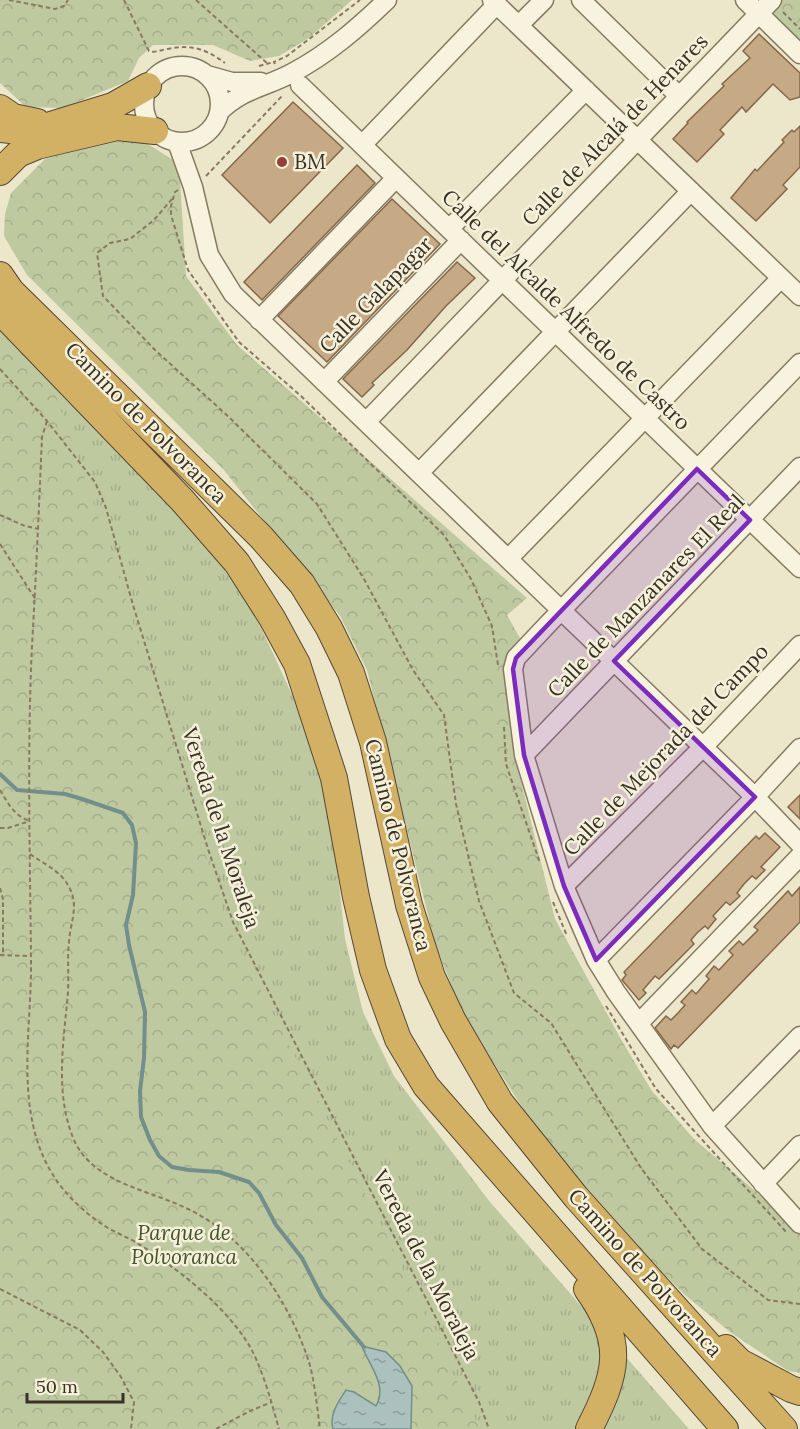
<svg xmlns="http://www.w3.org/2000/svg" width="800" height="1429" font-family="Lora,serif">
	<defs>
		<pattern id="grass-tufts" width="24" height="20" patternUnits="userSpaceOnUse" patternTransform="scale(1.5)"><rect width="24" height="20" fill="#bfc9a0"/><path d="M3 7l-1-3M5 7V3M7 7l1-3M15 17l-1-3M17 17v-4M19 17l1-3" fill="none" stroke="#a5ad8a"/></pattern>
		<pattern id="park-crowns" width="20" height="18" patternUnits="userSpaceOnUse" patternTransform="scale(1.5)"><rect width="20" height="18" fill="#bfc9a0"/><path d="M2 6a3 3 0 1 1 6 0M12 15a3 3 0 1 1 6 0" fill="none" stroke="#a5ad8a"/></pattern>
		<pattern id="water-ripples" width="26" height="14" patternUnits="userSpaceOnUse" patternTransform="scale(1.5)"><rect width="26" height="14" fill="#abc1bd"/><path d="M2 4q2-2 4 0t4 0M15 11q2-2 4 0t4 0" fill="none" stroke="#8c9d99"/></pattern>
	</defs>
	<rect width="100%" height="100%" fill="#ece6cb"/>
	<path fill="url(#grass-tufts)" d="M 0,330 L 177,510 L 248,599 L 316,747 L 333,830 L 345,939 L 363,1012 L 394,1076 L 490,1202 L 689,1429 L 0,1429 Z"/>
	<path fill="url(#park-crowns)" d="M 0,0 L 352,0 L 309,38 L 279,56 L 250,61 L 213,45 L 153,45 L 139,58 L 128,81 L 63,108 L 26,107 L 0,83 Z
		M 757,0 L 800,0 L 800,41 Z
		M 131,133 L 179,164 L 186,276 L 237,345 L 527,598 L 507,615 L 521,640 L 504,668 L 515,757 L 555,919 L 622,1041 L 652,1091 L 694,1139 L 800,1229 L 800,1373 L 788,1371 L 730,1332 L 685,1295 L 601,1211 L 532,1122 L 464,1018 L 435,943 L 367,670 L 340,616 L 223,469 L 27,275 L 4,236 L 5,214 L 11,193 L 45,159 Z
		M 0,332 L 53,388 L 111,552 L 228,926 L 383,1228 L 480,1429 L 0,1429 Z"/>
	<path fill="url(#water-ripples)" stroke="#728f8c" stroke-width="1.5" d="M 362,1346 L 386,1352 L 400,1366 L 412,1386 L 411,1429 L 333,1429 C 329,1415 338,1402 346,1390 L 354,1392 L 376,1406 C 388,1385 369,1366 362,1346 Z"/>
	<g fill="none" stroke-linecap="round" stroke-linejoin="round">
		<path stroke="#728f8c" stroke-width="4" d="M 0,774 L 17,790 L 65,794 L 82,799 L 123,813 L 132,825 L 136,843 L 133,895 L 126,925 L 129,945 L 145,1012 L 144,1058 L 140,1091 L 141,1117 L 150,1140 L 159,1156 L 172,1167 L 189,1170 L 219,1172 L 249,1182 L 259,1193 L 276,1225 L 302,1258 L 322,1297 L 364,1347"/>
	</g>
	<path fill="#c6a985" stroke="#856848" stroke-width="1.5" d="M 759,34 L 800,73 L 800,97 L 790,100 L 773,84 L 746,112 L 742,107 L 720,130 L 724,134 L 697,162 L 673,139 L 688,123 L 687,122 L 724,86 L 722,84 L 750,58 L 743,51 Z
		M 293,102 L 343,148 L 270,223 L 222,175 Z
		M 800,126 L 800,167 L 783,185 L 787,189 L 756,221 L 731,198 L 755,169 L 757,171 L 784,142 L 782,140 L 792,130 L 794,132 Z
		M 357,165 L 375,183 L 262,300 L 244,282 Z
		M 392,199 L 440,244 L 327,362 L 278,316 Z
		M 457,262 L 475,278 L 446,306 L 407,350 L 372,383 L 374,385 L 362,397 L 343,379 Z
		M 800,795 L 800,819 L 788,807 Z
		M 765,833 L 780,847 L 761,867 L 765,870 L 756,879 L 752,876 L 744,884 L 737,893 L 740,896 L 730,905 L 726,902 L 713,916 L 716,919 L 708,929 L 705,926 L 697,933 L 691,940 L 694,944 L 659,979 L 655,976 L 643,990 L 646,993 L 639,1000 L 622,980 L 626,975 L 624,972 L 756,836 L 759,839 Z
		M 800,887 L 800,922 L 678,1048 L 674,1045 L 671,1049 L 655,1028 L 666,1016 L 671,1020 L 678,1013 L 685,1005 L 681,1002 L 692,990 L 696,994 L 709,979 L 706,976 L 714,966 L 719,970 L 733,955 L 729,951 L 739,941 L 743,945 L 758,930 L 754,927 L 788,891 L 792,896 Z"/>
	<g fill="none" stroke-linecap="round" stroke-linejoin="round">
		<g stroke="#877a60" stroke-width="21">
			<path id="minor" d="M 492,0 L 800,296
				M 581,0 L 679,96
				M 745,0 L 800,54
				M 519,25 L 544,0
				M144 104a38 38 0 1 1 76 0a38 38 0 1 1-76 0Z
				M 207,75 L 232,82 L 261,82
				M 300,85 L 800,568
				M 219,112 C 244,88 264,88 292,73 C 328,54 358,28 387,0
				M 177,142 L 193,187 L 209,255 L 233,294 L 755,797 L 800,844
				M 362,145 L 497,4
				M 449,229 L 586,90
				M 259,320 L 396,178
				M 800,363 L 548,624 L 516,658 L 513,669 L 524,755 L 564,886 L 596,960 L 616,992 L 712,1126 L 800,1224
				M 324,382 L 461,240
				M 366,422 L 772,0
				M 419,473 L 691,191
				M 508,559 L 781,278
				M 524,755 L 800,467
				M 564,886 L 703,747 L 800,645
				M 596,960 L 755,797 L 800,748
				M 639,1023 L 800,856
				M 712,1126 L 800,1036
				M 763,1184 L 800,1145"/>
		</g>
		<g stroke="#564834" stroke-width="28">
			<path id="highway" d="M 0,108 L 13,117 L 37,122
				M 0,129 L 20,131 L 51,125 L 113,106 L 148,86
				M 0,172 L 18,154 L 37,146 L 117,127 L 155,131
				M 0,275 L 11,291 L 261,537 L 302,584 L 329,628 L 351,673 L 373,742 L 409,905 L 432,977 L 453,1021 L 500,1102 L 576,1197 L 784,1429
				M 0,311 L 182,500 L 237,563 L 272,618 L 297,664 L 334,778 L 356,897 L 373,970 L 398,1039 L 426,1086 L 725,1429
				M 587,1289 C 626,1343 617,1374 589,1429
				M 726,1348 L 740,1362 L 791,1389 L 800,1392"/>
		</g>
		<path stroke="#877a60" stroke-width="2" stroke-dasharray="4.5 3" stroke-linecap="butt" d="M 9,0 L 55,9 L 64,6 L 68,0
			M 124,0 L 149,51 C 155,53 161,50 167,49 C 191,44 206,49 225,63
			M 196,0 L 268,64
			M 783,12 L 800,29
			M 275,64 L 274,62 L 287,56 L 360,0
			M 259,66 L 274,62
			M 206,176 L 283,95
			M 178,190 L 175,192 L 171,206 L 171,215 L 188,270 L 239,342 L 301,396 L 444,535 L 471,579 L 492,626 L 498,665
			M 172,199 L 154,220 L 130,239 L 110,243 L 97,253 L 103,296 L 156,351 L 230,418 L 317,504 L 364,579 L 413,670 L 444,715 L 456,804 L 479,901 L 514,993 L 551,1023 L 641,1168 L 702,1249 L 768,1300 L 800,1304
			M 0,369 L 47,421 L 95,482 L 106,508 L 133,605 L 208,849 L 233,922 L 479,1402 L 489,1429
			M 47,421 L 42,437 C 39,507 36,576 32,646 C 27,750 30,855 31,960 C 32,1030 13,1111 53,1175 C 66,1196 87,1215 108,1228 C 119,1234 131,1239 142,1246 C 180,1271 222,1303 247,1342 C 261,1363 272,1404 279,1429
			M 0,515 L 25,526 L 39,529
			M 0,544 L 36,600
			M 504,727 L 506,764 L 540,863
			M 0,790 C 8,803 14,816 30,821
			M 0,828 L 8,828 L 30,821
			M 30,854 C 45,865 62,871 70,889 C 79,907 70,923 69,942 C 67,958 69,975 68,992 C 64,1040 54,1093 74,1140 C 93,1183 150,1190 188,1209 C 247,1237 289,1301 309,1362 C 315,1383 317,1407 320,1429
			M 0,888 L 3,899 L 3,954
			M 553,902 L 567,936
			M 0,955 L 30,956
			M 606,1006 L 656,1089 L 787,1233
			M 0,1289 L 80,1330 L 103,1352 L 121,1377 L 134,1402 L 131,1429
			M 216,1429 L 250,1411 L 272,1402"/>
		<use href="#minor" stroke="#f7f3de" stroke-width="18"/>
		<use href="#highway" stroke="#d2b165" stroke-width="26"/>
	</g>
	<path fill="#7b2cbf" fill-opacity="0.2" stroke="#7b2cbf" stroke-width="4.5" stroke-linejoin="round" d="M 697,469 L 750,520 L 614,661 L 755,797 L 596,960 L 564,886 L 524,755 L 513,669 L 516,658 Z"/>
	<circle fill="#914135" stroke="#f4f0da" stroke-width="2" cx="282" cy="162" r="6"/>
	<g text-anchor="middle" stroke-width="5" stroke-linejoin="round" paint-order="stroke">
		<g font-size="21" fill="#393123" stroke="#f4f0da">
			<text transform="translate(615 130) rotate(-46)" y="7">Calle de Alcalá de Henares</text>
			<text transform="translate(376 295) rotate(-46)" y="7">Calle Galapagar</text>
			<text transform="translate(566 310) rotate(44)" y="7">Calle del Alcalde Alfredo de Castro</text>
			<text transform="translate(146 423) rotate(45)" y="7">Camino de Polvoranca</text>
			<text transform="translate(646 596) rotate(-46)" y="7">Calle de Manzanares El Real</text>
			<text transform="translate(666 750) rotate(-46)" y="7">Calle de Mejorada del Campo</text>
			<text transform="translate(221 828) rotate(72)" y="7">Vereda de la Moraleja</text>
			<text transform="translate(398 845) rotate(76)" y="7">Camino de Polvoranca</text>
			<text transform="translate(426 1265) rotate(63)" y="7">Vereda de la Moraleja</text>
			<text transform="translate(645 1273) rotate(48)" y="7">Camino de Polvoranca</text>
		</g>
		<g font-size="21" fill="#393123" stroke="#f4f0da" text-anchor="start">
			<text x="294" y="169">BM</text>
		</g>
		<g font-size="21" font-style="italic" fill="#44542b" stroke="#f4f0da">
			<text x="184" y="1240">Parque de<tspan x="184" dy="24">Polvoranca</tspan></text>
		</g>
	</g>
	<path d="M27 1393v9h96v-9" fill="none" stroke="#393123" stroke-width="3"/>
	<text x="36" y="1393" font-size="18" fill="#393123" stroke="#f4f0da" stroke-width="4.5" paint-order="stroke">50 m</text>
</svg>
